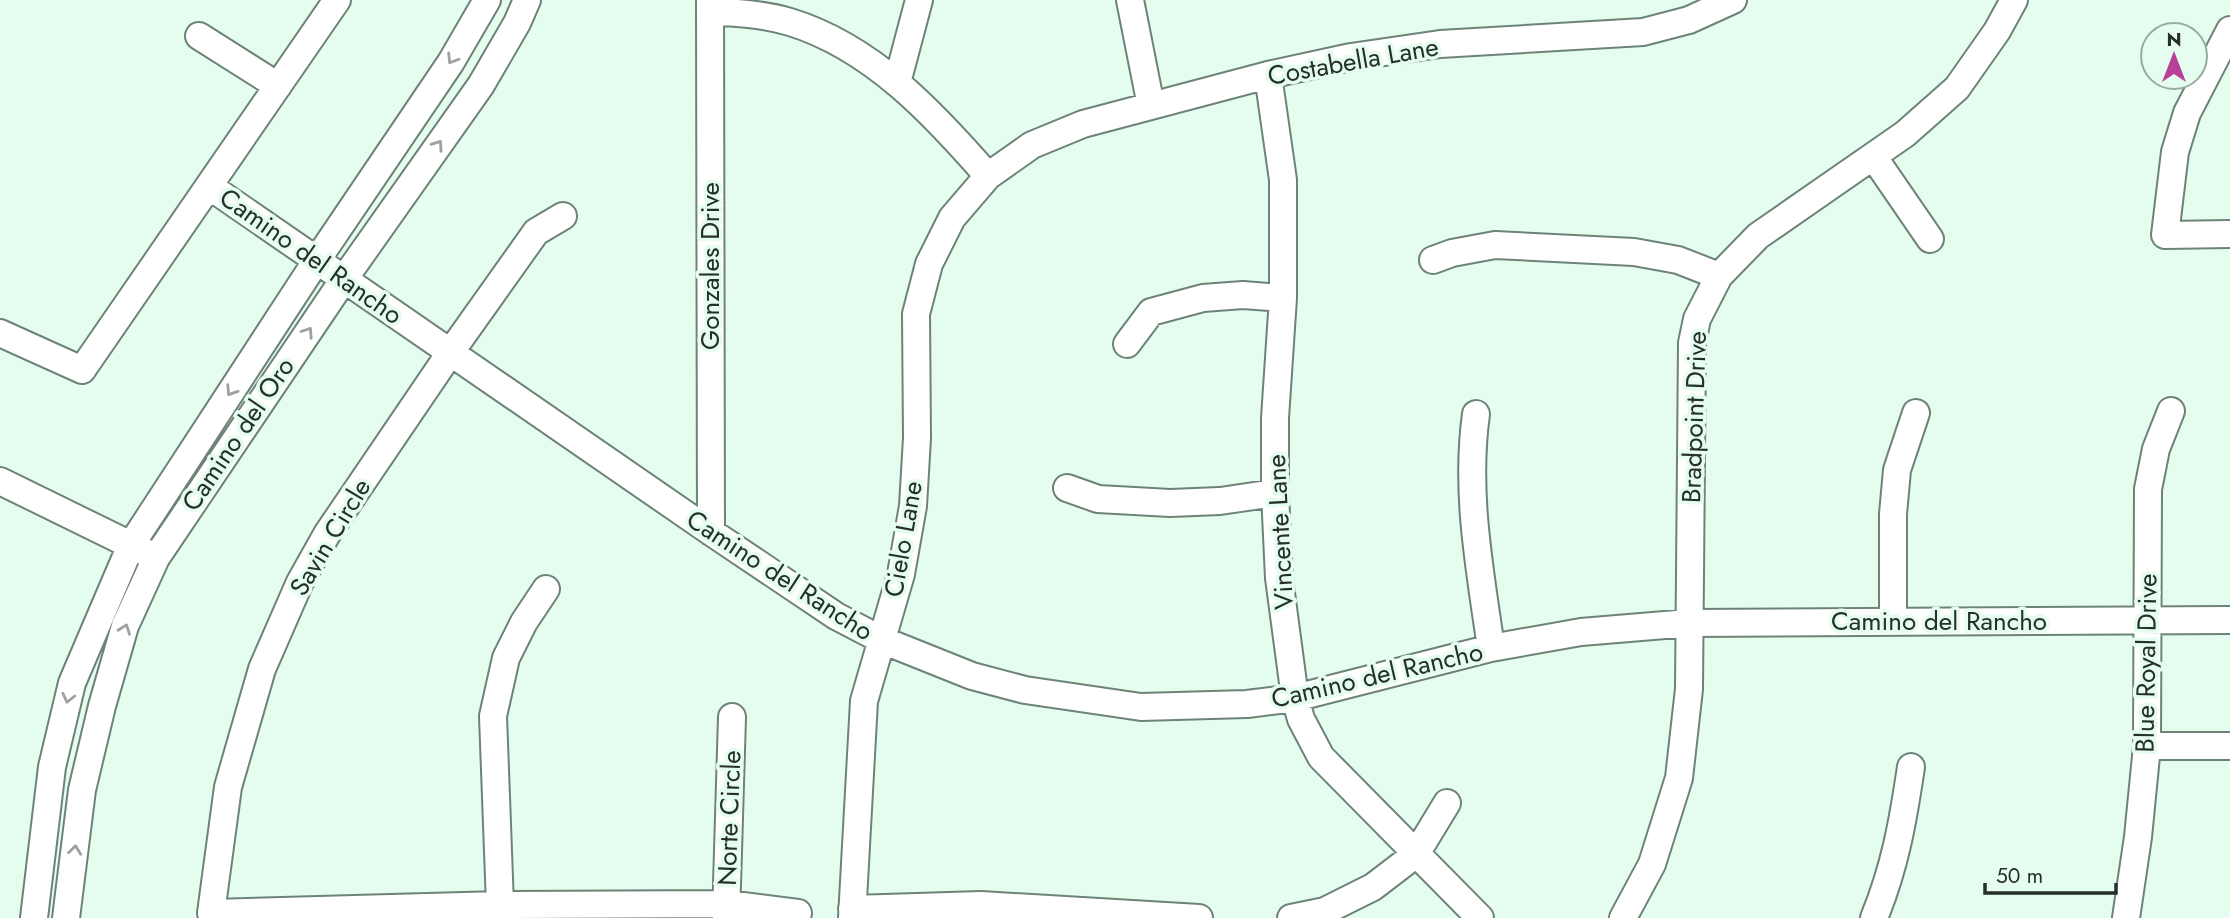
<svg xmlns="http://www.w3.org/2000/svg" width="2230" height="918" font-family="Jost,sans-serif">
	<rect width="100%" height="100%" fill="#e5fdef"/>
	<g fill="none" stroke-linecap="round" stroke-linejoin="round">
		<g stroke="#6e8377" stroke-width="30">
			<path id="minor" d="M 710,0 L 711,532
				M 1130,0 L 1151,106
				M 710,11 C 737,13 764,14 790,22 C 872,47 934,114 988,176
				M 2230,30 L 2187,113 L 2175,152 L 2165,235 L 2230,234
				M 199,36 L 278,86
				M 1268,75 L 1283,180 L 1283,298 L 1275,418 L 1275,493 L 1279,578 L 1295,698 L 1301,719 L 1321,757 L 1480,918
				M 897,83 L 919,0
				M 1873,156 L 1930,239
				M 209,186 L 711,532 L 836,616 L 882,640 L 972,676 L 1025,690 L 1141,707 L 1247,704 L 1295,698 L 1491,648 L 1581,632 L 1689,623 L 2230,620
				M 563,216 L 536,232 L 450,353 L 327,534 L 300,582 L 262,669 L 228,787 L 211,913 L 500,905 L 727,904 L 798,913
				M 1433,260 L 1452,253 L 1495,245 L 1634,252 L 1678,260 L 1719,276
				M 0,333 L 82,370 L 337,0
				M 1127,344 L 1151,312 L 1203,298 L 1243,295 L 1283,298
				M 1476,414 C 1465,493 1480,570 1491,648
				M 0,481 L 145,552
				M 1067,488 L 1098,499 L 1170,503 L 1220,501 L 1275,493
				M 1893,621 L 1893,514 L 1897,470 L 1916,413
				M 2147,746 L 2230,746
				M 500,905 L 493,716 L 506,658 L 524,622 L 546,589
				M 852,909 L 981,905 L 1199,918
				M 34,918 L 52,767 L 72,683 L 131,545 L 317,260 L 451,62 L 487,0
				M 66,918 L 82,790 L 102,706 L 125,626 L 156,558 L 344,279 L 481,85 L 517,23 L 527,0
				M 726,918 L 732,717
				M 852,918 L 864,701 L 901,574 L 913,506 L 917,438 L 916,314 L 929,264 L 952,218 L 988,176 L 1032,145 L 1083,124 L 1268,75 L 1351,57 L 1440,44 L 1643,32 L 1689,20 L 1733,0
				M 1291,918 L 1325,911 L 1373,887 L 1416,854 L 1447,803
				M 1623,918 L 1652,864 L 1679,778 L 1689,689 L 1692,343 L 1697,319 L 1719,276 L 1758,236 L 1905,134 L 1957,88 L 1997,31 L 2014,0
				M 1874,918 C 1895,867 1903,821 1911,767
				M 2126,918 L 2138,837 L 2147,746 L 2148,489 L 2156,449 L 2171,411"/>
		</g>
		<use href="#minor" stroke="#fff" stroke-width="26"/>
	</g>
	<defs><path id="oneway-chevron" d="M-2-3.5L2.5 0L-2 3.5" fill="none" stroke-width="1.6" stroke-linecap="round" stroke-linejoin="round" transform="scale(1.75)"/></defs>
	<g stroke="#9da19f">
		<use href="#oneway-chevron" transform="translate(452 59) rotate(122)"/>
		<use href="#oneway-chevron" transform="translate(438 145) rotate(-55)"/>
		<use href="#oneway-chevron" transform="translate(308 332) rotate(-56)"/>
		<use href="#oneway-chevron" transform="translate(231 391) rotate(123)"/>
		<use href="#oneway-chevron" transform="translate(125 629) rotate(-70)"/>
		<use href="#oneway-chevron" transform="translate(68 698) rotate(103)"/>
		<use href="#oneway-chevron" transform="translate(75 850) rotate(-83)"/>
	</g>
	<g text-anchor="middle" stroke-width="7" stroke-linejoin="round" paint-order="stroke">
		<g font-size="26" fill="#262f2a" stroke="#e5fdef">
			<text transform="translate(1353 61) rotate(-10)" y="9">Costabella Lane</text>
			<text transform="translate(311 256) rotate(35)" y="9">Camino del Rancho</text>
			<text transform="translate(710 266) rotate(-90)" y="9">Gonzales Drive</text>
			<text transform="translate(1694 417) rotate(-88)" y="9">Bradpoint Drive</text>
			<text transform="translate(238 434) rotate(-56)" y="9">Camino del Oro</text>
			<text transform="translate(1280 532) rotate(-93)" y="9">Vincente Lane</text>
			<text transform="translate(330 537) rotate(-59)" y="9">Savin Circle</text>
			<text transform="translate(903 539) rotate(-80)" y="9">Cielo Lane</text>
			<text transform="translate(780 575) rotate(33)" y="9">Camino del Rancho</text>
			<text x="1939" y="630">Camino del Rancho</text>
			<text transform="translate(2146 663) rotate(-89)" y="9">Blue Royal Drive</text>
			<text transform="translate(1377 675) rotate(-13)" y="9">Camino del Rancho</text>
			<text transform="translate(729 818) rotate(-88)" y="9">Norte Circle</text>
		</g>
	</g>
	<g transform="translate(2174 56)"><circle r="33" fill="#e5fdef" stroke="#99aba0" stroke-width="2"/>
	<path d="M0-5L12 26L0 18L-12 26Z" fill="#b84096"/>
	<text y="-10" font-size="19" font-weight="bold" text-anchor="middle" fill="#262f2a">N</text>
	</g>
	<path d="M1985 883v10h131v-10" fill="none" stroke="#262f2a" stroke-width="3.5"/>
	<text x="1996" y="883" font-size="21" fill="#262f2a" stroke="#e5fdef" stroke-width="5" paint-order="stroke">50 m</text>
</svg>
